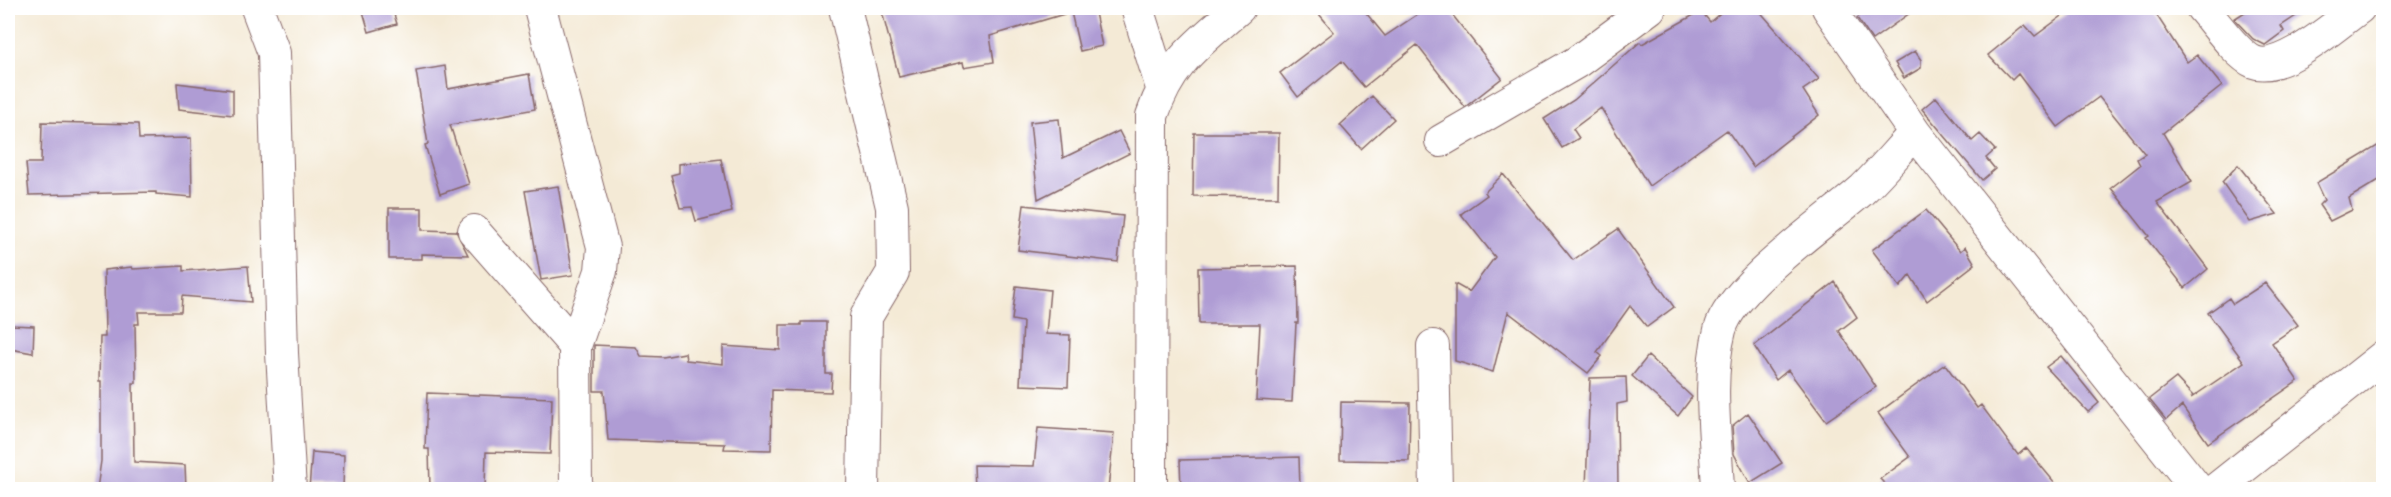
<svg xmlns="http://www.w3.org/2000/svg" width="2391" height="497" font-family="Mali,sans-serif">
	<rect width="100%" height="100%" fill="#fff"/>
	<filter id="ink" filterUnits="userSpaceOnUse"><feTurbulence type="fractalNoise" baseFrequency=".0167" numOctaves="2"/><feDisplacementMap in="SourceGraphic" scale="12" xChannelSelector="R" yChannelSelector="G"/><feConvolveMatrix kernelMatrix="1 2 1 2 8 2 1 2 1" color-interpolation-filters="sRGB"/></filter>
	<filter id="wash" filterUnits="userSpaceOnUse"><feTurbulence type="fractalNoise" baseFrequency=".008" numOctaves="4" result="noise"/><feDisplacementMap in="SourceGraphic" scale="24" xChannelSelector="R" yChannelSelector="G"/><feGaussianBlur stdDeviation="1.35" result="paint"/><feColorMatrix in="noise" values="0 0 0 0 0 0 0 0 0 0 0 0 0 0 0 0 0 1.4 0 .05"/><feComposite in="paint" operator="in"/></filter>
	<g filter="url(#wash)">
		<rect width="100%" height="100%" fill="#f4ead6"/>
		<g id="blocks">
			<path fill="#af9cd4" d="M 362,8 L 392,8 L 397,24 L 369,32 Z
				M 881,8 L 1094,8 L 1102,46 L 1080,51 L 1071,12 L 990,36 L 994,62 L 964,67 L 963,62 L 899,77 Z
				M 1314,8 L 1362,8 L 1385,36 L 1427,8 L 1447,8 L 1502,78 L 1465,107 L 1417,45 L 1364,87 L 1342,61 L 1298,97 L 1280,73 L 1334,32 Z
				M 1726,8 L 1757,8 L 1819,79 L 1803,90 L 1819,115 L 1753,167 L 1727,130 L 1649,186 L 1601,108 L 1573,129 L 1579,138 L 1562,148 L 1544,119 L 1574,100 L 1640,42 L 1642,44 L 1701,11 L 1710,22 Z
				M 1870,8 L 1917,8 L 1872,40 L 1857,18 Z
				M 2073,8 L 2152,8 L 2187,62 L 2197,55 L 2222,86 L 2163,133 L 2192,182 L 2157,202 L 2208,269 L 2185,288 L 2146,238 L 2149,236 L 2111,188 L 2140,165 L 2137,159 L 2145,154 L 2099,97 L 2058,127 L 2018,74 L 2012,80 L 1988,55 L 2025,25 L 2035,36 Z
				M 2251,8 L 2308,8 L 2281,26 L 2284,31 L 2265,45 L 2253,39 L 2234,19 Z
				M 1915,51 L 1921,60 L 1921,68 L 1904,78 L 1895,63 Z
				M 445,66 L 448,89 L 529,74 L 535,109 L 450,125 L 469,184 L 440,194 L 425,145 L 428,144 L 416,71 Z
				M 177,83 L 233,90 L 233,115 L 179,109 Z
				M 1372,96 L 1394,119 L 1361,149 L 1340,125 Z
				M 1936,97 L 1972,141 L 1980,134 L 1995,150 L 1986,158 L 1995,169 L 1982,180 L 1922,109 Z
				M 1059,119 L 1063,158 L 1119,131 L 1130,153 L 1038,199 L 1030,122 Z
				M 42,122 L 138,124 L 139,139 L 191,138 L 192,197 L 156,194 L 156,192 L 29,195 L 26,163 L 41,163 Z
				M 1194,133 L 1279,133 L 1278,197 L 1193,196 Z
				M 2384,142 L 2384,177 L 2349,198 L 2352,210 L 2330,221 L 2319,205 L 2324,200 L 2316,183 Z
				M 721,159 L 732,212 L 696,221 L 692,207 L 680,208 L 671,175 L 679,173 L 679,164 Z
				M 2238,165 L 2277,214 L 2250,222 L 2222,182 Z
				M 1503,174 L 1573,260 L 1618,229 L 1674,307 L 1647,327 L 1630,306 L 1597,352 L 1602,356 L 1588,373 L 1508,312 L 1493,372 L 1455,361 L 1455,284 L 1469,292 L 1495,257 L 1461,214 L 1487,195 L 1485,192 Z
				M 558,186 L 573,275 L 541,280 L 525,191 Z
				M 1024,205 L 1123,216 L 1118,262 L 1018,250 Z
				M 389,208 L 422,208 L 422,230 L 456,231 L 468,255 L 422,254 L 422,259 L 389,259 Z
				M 1926,210 L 1960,251 L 1965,247 L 1975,264 L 1927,301 L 1910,275 L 1900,287 L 1872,250 Z
				M 183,266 L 183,271 L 248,266 L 251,302 L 182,296 L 181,312 L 138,312 L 139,324 L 135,324 L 136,383 L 133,383 L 134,462 L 185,465 L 186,489 L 97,489 L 101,461 L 101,381 L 99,381 L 100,337 L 105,337 L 104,270 L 132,267 L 133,269 Z
				M 1297,266 L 1298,323 L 1296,323 L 1292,402 L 1256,400 L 1260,324 L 1199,324 L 1198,268 Z
				M 1835,282 L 1857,317 L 1839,331 L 1876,387 L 1826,421 L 1788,370 L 1776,380 L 1754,346 Z
				M 2265,283 L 2298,325 L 2272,343 L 2298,381 L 2208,443 L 2182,406 L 2166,420 L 2149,399 L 2176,378 L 2193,396 L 2191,398 L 2244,362 L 2208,313 L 2229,298 L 2233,304 Z
				M 1016,286 L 1050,290 L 1046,334 L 1070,335 L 1068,387 L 1020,385 L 1023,322 L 1012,320 Z
				M 801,322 L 826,322 L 826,374 L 832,374 L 831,392 L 772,390 L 771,450 L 724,449 L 725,444 L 608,440 L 604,391 L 594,391 L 594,345 L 636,347 L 641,356 L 663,357 L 685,353 L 686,360 L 723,364 L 723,346 L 780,350 L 780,325 L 801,325 Z
				M 10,325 L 34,326 L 33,353 L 10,349 Z
				M 1648,356 L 1692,397 L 1678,416 L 1632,376 Z
				M 2061,356 L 2099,403 L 2088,412 L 2046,367 Z
				M 1945,364 L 1977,408 L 1981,405 L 2018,455 L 2026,448 L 2060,489 L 1890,489 L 1880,479 L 1910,457 L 1878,413 Z
				M 1626,377 L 1627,402 L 1617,404 L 1618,489 L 1586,489 L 1590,378 Z
				M 427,393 L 552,398 L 550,454 L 486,452 L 485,489 L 430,489 L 429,449 L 425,449 Z
				M 1341,402 L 1410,403 L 1409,461 L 1340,460 Z
				M 1748,413 L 1782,463 L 1750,483 L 1734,454 L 1732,426 Z
				M 1038,428 L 1114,433 L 1108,489 L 975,489 L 974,465 L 1034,466 Z
				M 312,452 L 344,455 L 343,489 L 309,489 Z
				M 1299,457 L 1300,489 L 1181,489 L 1180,460 Z"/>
		</g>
	</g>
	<g filter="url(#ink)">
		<use href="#blocks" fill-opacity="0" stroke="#866667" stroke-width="1.5"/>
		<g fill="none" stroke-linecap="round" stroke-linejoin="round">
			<g stroke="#866667" stroke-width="34">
				<path id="minor" d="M 257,8 L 274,53 L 282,353 L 290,490
					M 540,8 L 603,247 L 601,271 L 575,346 L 576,490
					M 845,8 L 892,207 L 893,272 L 866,317 L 863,490
					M 1137,8 L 1162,88
					M 1828,8 L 1915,133 L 2198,490
					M 2202,8 C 2214,21 2237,55 2254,62 C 2283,73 2336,24 2359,8
					M 1441,141 L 1577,62 L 1650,8
					M 474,231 L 575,346
					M 1433,346 L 1436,490
					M 1151,490 L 1152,116 C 1170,62 1198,44 1239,8
					M 1718,490 C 1716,438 1707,380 1720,330 C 1732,286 1826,222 1862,190 C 1881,172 1897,152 1915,133
					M 2215,490 L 2384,356"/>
			</g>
			<use href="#minor" stroke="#fff" stroke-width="32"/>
		</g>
	</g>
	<rect width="2391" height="497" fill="none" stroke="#fff" stroke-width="30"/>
</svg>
